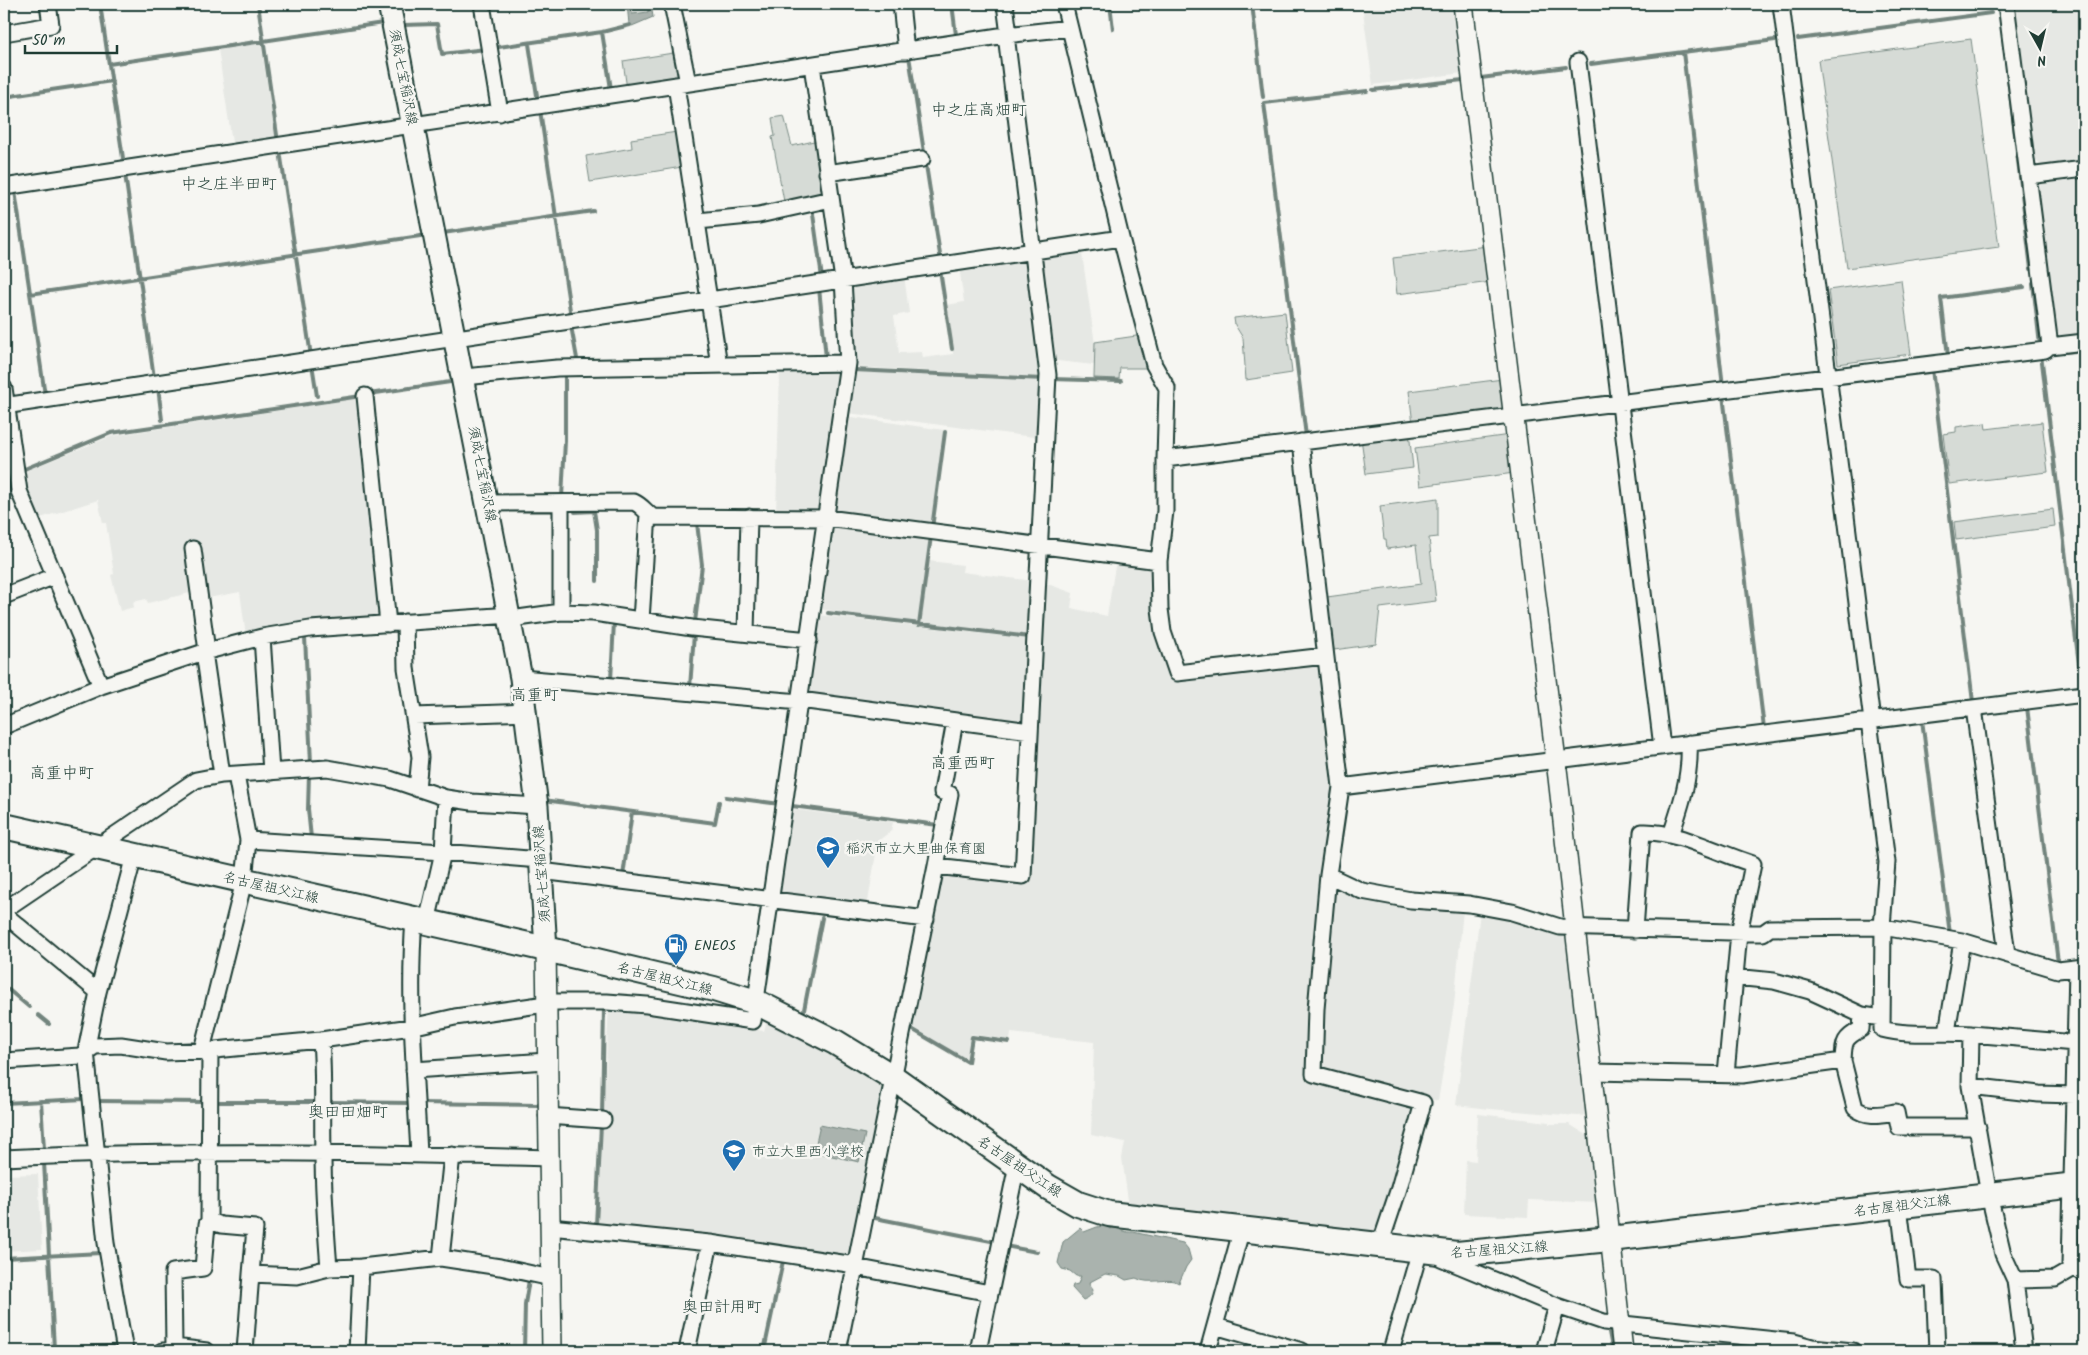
<svg xmlns="http://www.w3.org/2000/svg" width="2088" height="1355" font-family="Kalam,'Klee One',sans-serif">
	<rect width="100%" height="100%" fill="#f6f6f2"/>
	<filter id="ink" filterUnits="userSpaceOnUse"><feTurbulence type="fractalNoise" baseFrequency=".02" numOctaves="2"/><feDisplacementMap in="SourceGraphic" scale="10" xChannelSelector="R" yChannelSelector="G"/><feConvolveMatrix kernelMatrix="1 2 1 2 8 2 1 2 1" color-interpolation-filters="sRGB"/></filter>
	<g filter="url(#ink)">
		<path fill="#e6e8e4" d="M 1362,4 L 1454,4 L 1462,73 L 1373,85 Z
			M 2062,4 L 2084,4 L 2084,161 L 2042,166 L 2035,160 L 2016,9 Z
			M 261,43 L 276,142 L 233,149 L 218,49 Z
			M 2084,176 L 2084,334 L 2062,337 L 2056,332 L 2037,188 L 2044,181 Z
			M 1081,247 L 1095,344 L 1094,365 L 1049,360 L 1035,254 Z
			M 1027,256 L 1045,377 L 854,367 L 848,283 L 904,275 L 909,313 L 894,316 L 899,353 L 922,352 L 923,358 L 953,354 L 947,305 L 964,302 L 959,266 Z
			M 844,368 L 823,512 L 776,513 L 780,370 Z
			M 853,371 L 1045,381 L 1042,438 L 848,413 Z
			M 360,398 L 381,620 L 246,636 L 240,592 L 203,599 L 202,590 L 148,603 L 146,599 L 133,602 L 134,607 L 120,611 L 111,575 L 114,574 L 106,523 L 103,523 L 98,500 L 34,520 L 22,490 L 23,472 L 112,436 Z
			M 852,417 L 944,430 L 930,529 L 833,516 L 847,419 Z
			M 832,522 L 929,535 L 918,623 L 819,609 Z
			M 1116,560 L 1153,564 L 1158,631 L 1172,679 L 1314,662 L 1320,668 L 1334,782 L 1309,1077 L 1410,1104 L 1416,1112 L 1379,1231 L 1372,1235 L 1223,1214 L 1129,1207 L 1122,1158 L 1125,1142 L 1091,1135 L 1094,1042 L 1011,1033 L 1010,1040 L 971,1034 L 966,1059 L 910,1025 L 940,870 L 1026,880 L 1042,582 L 1073,593 L 1071,608 L 1107,616 Z
			M 929,561 L 963,565 L 962,572 L 1034,581 L 1031,636 L 921,624 Z
			M 818,615 L 1031,639 L 1026,727 L 806,699 Z
			M 790,809 L 893,822 L 891,831 L 878,841 L 867,908 L 777,897 Z
			M 1331,885 L 1356,896 L 1378,902 L 1412,906 L 1463,910 L 1454,1005 L 1438,1101 L 1319,1070 Z
			M 1480,912 L 1505,916 L 1559,932 L 1571,940 L 1589,1115 L 1578,1116 L 1490,1109 L 1456,1105 Z
			M 609,1005 L 764,1031 L 767,1019 L 886,1081 L 849,1258 L 598,1225 Z
			M 1478,1114 L 1549,1122 L 1549,1124 L 1569,1124 L 1590,1137 L 1598,1203 L 1529,1200 L 1528,1217 L 1464,1214 L 1466,1160 L 1476,1161 Z
			M 38,1174 L 42,1249 L 4,1251 L 4,1175 Z"/>
		<path fill="#d6dbd6" stroke="#7a8c85" d="M 1971,39 L 1999,247 L 1847,268 L 1818,60 Z
			M 673,53 L 678,79 L 627,89 L 623,61 Z
			M 784,116 L 792,146 L 818,140 L 826,198 L 785,207 L 772,137 L 775,136 L 772,118 Z
			M 677,132 L 682,167 L 590,182 L 586,156 L 632,148 L 631,139 Z
			M 1487,246 L 1491,282 L 1397,294 L 1393,258 Z
			M 1901,280 L 1911,354 L 1838,364 L 1828,290 Z
			M 1285,312 L 1292,373 L 1246,380 L 1243,338 L 1235,325 L 1234,318 Z
			M 1143,335 L 1152,368 L 1120,368 L 1119,379 L 1094,378 L 1095,342 Z
			M 1503,379 L 1507,409 L 1498,413 L 1413,424 L 1409,391 Z
			M 2042,422 L 2048,472 L 1949,484 L 1943,434 L 1956,432 L 1956,427 L 1985,423 L 1986,429 Z
			M 1409,432 L 1413,468 L 1366,474 L 1361,438 Z
			M 1510,435 L 1514,473 L 1420,486 L 1415,448 Z
			M 1438,498 L 1438,537 L 1429,538 L 1436,601 L 1380,608 L 1376,644 L 1334,650 L 1327,597 L 1421,584 L 1416,545 L 1387,549 L 1386,539 L 1384,539 L 1380,506 Z
			M 2053,509 L 2055,527 L 1956,540 L 1954,522 Z"/>
		<path fill="#aab3ae" stroke="#72847d" d="M 627,4 L 631,4 L 632,14 L 648,12 L 648,4 L 651,4 L 653,17 L 632,26 L 629,24 Z
			M 820,1125 L 865,1134 L 859,1162 L 814,1152 Z
			M 1104,1226 L 1111,1229 L 1112,1227 C 1120,1229 1125,1233 1133,1232 L 1183,1243 L 1188,1249 L 1191,1260 L 1186,1267 L 1179,1283 C 1169,1276 1149,1286 1136,1278 L 1126,1280 L 1119,1276 L 1105,1274 L 1090,1282 L 1089,1284 L 1093,1290 C 1092,1296 1088,1298 1083,1300 L 1072,1288 L 1073,1285 L 1078,1284 L 1081,1276 L 1076,1276 L 1070,1271 L 1062,1269 L 1058,1263 L 1063,1242 L 1080,1228 L 1084,1232 L 1097,1227 Z"/>
		<g fill="none" stroke-linecap="round" stroke-linejoin="round">
			<path stroke="#72847d" stroke-width="4" d="M 100,4 L 124,165
				M 258,4 L 278,142
				M 952,4 L 956,35
				M 1110,4 L 1113,29
				M 1252,4 L 1263,97
				M 2019,6 L 2040,4
				M 403,25 L 437,24 L 442,54 L 486,49
				M 602,32 L 611,89
				M 1798,39 L 1991,13
				M 529,44 L 538,102
				M 492,48 L 602,32 L 630,25
				M 1683,52 L 1723,386
				M 913,55 L 909,56 L 941,261
				M 109,64 L 383,23
				M 1591,64 L 1775,40
				M 2007,68 L 2031,269
				M 1481,81 L 1481,78 L 1566,67
				M 1373,90 L 1463,80
				M 4,97 L 112,81
				M 540,110 L 571,317
				M 280,151 L 311,356
				M 125,174 L 154,378
				M 16,190 L 15,191 L 45,395
				M 812,207 L 822,278
				M 443,233 L 593,211
				M 940,270 L 952,349
				M 2033,283 L 2040,345
				M 819,288 L 826,358
				M 30,294 L 427,235
				M 571,326 L 578,364
				M 2066,352 L 2084,350
				M 2041,354 L 2082,689
				M 1948,356 L 1941,298 L 2024,287
				M 312,364 L 317,396
				M 1932,369 L 1973,702
				M 854,370 L 1044,379
				M 1051,379 L 1121,381
				M 158,387 L 162,420
				M 369,394 L 457,381
				M 1723,395 L 1764,728
				M 1306,436 L 1264,103 L 1367,91
				M 22,470 L 111,433 L 361,396
				M 4,478 L 11,475
				M 562,497 L 565,441 L 565,372
				M 575,512 L 594,511 L 597,530 L 597,581
				M 932,528 L 945,432
				M 828,613 L 1030,637
				M 695,622 L 702,565 L 697,523
				M 919,625 L 931,536
				M 305,637 L 311,763
				M 611,680 L 614,622
				M 690,687 L 694,634
				M 2083,700 L 2084,707
				M 2027,707 L 2058,963
				M 1922,720 L 1950,934
				M 1346,767 L 1348,780
				M 309,773 L 308,809 L 311,838
				M 726,797 L 780,804
				M 544,800 L 715,823 L 719,802
				M 792,806 L 938,825
				M 623,876 L 632,812
				M 4,986 L 29,1007
				M 38,1015 L 49,1024
				M 803,1015 L 822,918
				M 910,1028 L 968,1062 L 972,1037 L 1009,1042
				M 79,1062 L 82,1080
				M 41,1101 L 44,1149
				M 97,1101 L 204,1102 L 204,1101
				M 215,1102 L 319,1102
				M 328,1102 L 411,1103
				M 4,1103 L 84,1099 L 84,1094
				M 419,1103 L 539,1105
				M 602,1116 L 604,1008
				M 44,1162 L 54,1349 L 113,1346
				M 870,1217 L 996,1242
				M 596,1225 L 601,1125
				M 2075,1231 L 2084,1230
				M 1005,1246 L 1037,1252
				M 4,1258 L 101,1253
				M 1609,1332 L 1612,1347
				M 524,1351 L 525,1304 L 529,1280
				M 764,1351 L 783,1261"/>
			<g stroke="#1f3d34" stroke-width="19">
				<path id="minor" d="M 482,4 L 500,113
					M 672,4 L 688,83
					M 901,4 L 906,51
					M 1005,4 L 1009,35
					M 1064,4 L 1121,238 L 1154,365 L 1167,388 L 1165,459
					M 1781,4 L 1872,721
					M 2006,4 L 2050,346
					M 4,33 L 51,25 L 48,4
					M 1578,62 L 1662,747
					M 676,85 L 719,365
					M 827,173 L 922,159
					M 2028,176 L 2084,169
					M 4,187 L 1006,35 L 1070,28
					M 698,221 L 759,215 L 831,199
					M 464,377 L 557,368 L 848,363
					M 4,388 L 19,491 L 101,686
					M 365,396 L 388,624
					M 4,406 L 1121,238
					M 1301,442 L 1341,787 L 1328,875 L 1362,891 L 1411,900 L 1469,904 L 1512,912 L 1560,927 L 1763,933 L 1770,928 L 1883,927 L 1962,941 L 2058,970 L 2084,967
					M 489,503 L 634,502 C 643,506 645,512 653,517 L 827,518 L 1159,561
					M 561,503 L 561,612
					M 193,549 L 207,651
					M 4,596 L 55,576
					M 511,619 L 561,612 L 594,613 L 692,628 L 809,640
					M 641,620 L 648,514
					M 405,622 L 406,668 L 420,757 L 417,789
					M 746,633 L 749,517
					M 262,637 L 271,772
					M 204,652 L 222,775
					M 1325,656 L 1177,673 L 1163,632 L 1160,609 L 1159,561 L 1165,511 L 1165,459 L 2045,350 L 2050,346 L 2084,342
					M 521,678 L 800,702
					M 800,700 L 1030,731
					M 1974,708 L 2007,954
					M 414,716 L 527,712
					M 1869,721 L 1887,862 L 1882,927
					M 4,726 L 101,686 L 204,652 L 262,637 L 310,629 L 511,615
					M 1341,787 L 2084,694
					M 1671,835 C 1681,805 1691,776 1689,743
					M 248,840 L 443,852 L 446,798
					M 936,866 L 950,794 L 942,792 L 955,721
					M 541,871 L 926,919
					M 1328,875 L 1316,1009 L 1314,1074 L 1423,1103 L 1399,1188 L 1380,1245
					M 4,910 L 196,780 L 222,775 L 327,768 L 390,779 L 446,798 L 472,802 L 537,806
					M 4,914 L 98,992
					M 414,919 C 408,998 415,1076 419,1154
					M 427,922 L 443,852 L 540,860
					M 1883,927 L 1882,1029 C 1912,1037 1941,1031 1971,1034 L 1970,1086 L 1989,1195 L 2003,1254 L 2015,1280 L 2024,1351
					M 1635,930 L 1642,832 C 1675,830 1720,854 1753,864 L 1739,933 L 1726,1074
					M 2077,968 L 2070,1266 L 2084,1273
					M 1735,977 L 1774,981 L 1810,991 L 1862,1015
					M 546,1002 L 607,1002 L 647,1005 L 753,1021 L 848,363 L 843,280 L 812,65
					M 1947,1032 L 1962,941
					M 1971,1034 L 2075,1043
					M 321,1040 C 324,1078 322,1116 323,1154 C 323,1192 326,1230 329,1268 L 361,1267
					M 202,1050 L 244,881 L 248,840 L 236,775
					M 210,1050 L 209,1221 L 221,1225 L 255,1228 L 251,1274
					M 4,1061 L 80,1056 L 95,1046 L 121,1045 L 166,1052 L 215,1050 L 321,1040 L 411,1027 L 455,1017 L 546,1004
					M 1843,1061 L 1855,1108 C 1867,1118 1882,1114 1896,1112 L 1899,1127 L 1978,1127
					M 414,1070 L 547,1061
					M 1591,1072 L 1742,1075 L 1843,1061 C 1844,1042 1843,1039 1861,1029 L 1862,1015 L 1882,1018
					M 1970,1086 L 2039,1094 L 2074,1095
					M 547,1116 L 603,1120
					M 4,1158 C 185,1149 366,1153 548,1158
					M 1899,1206 L 1908,1279 L 1934,1279 L 1937,1351
					M 550,1227 L 710,1243 L 855,1265
					M 441,1258 L 452,1155
					M 1441,1258 L 1557,1306 L 1604,1322 L 1794,1342 L 1812,1347 L 1853,1351
					M 855,1267 L 990,1293
					M 2015,1280 L 2055,1279 L 2074,1268
					M 1215,1326 L 1302,1351
					M 174,1347 L 173,1272 L 203,1268 L 207,1224 L 209,1221
					M 125,1351 L 106,1243 L 86,1051 L 98,992 L 134,856
					M 162,1351 L 167,1351 L 174,1347 L 207,1351
					M 245,1351 L 251,1274 L 297,1276 L 329,1268
					M 357,1351 L 361,1267 L 441,1258 L 500,1267 L 551,1278
					M 687,1351 L 710,1243
					M 838,1351 L 936,866 L 1023,876 L 1048,375 L 1006,35
					M 978,1351 L 1017,1165
					M 1208,1351 L 1242,1228
					M 1391,1351 L 1420,1250
					M 1544,1351 L 1557,1306"/>
			</g>
			<g stroke="#1f3d34" stroke-width="22">
				<path id="tertiary" d="M 1463,4 L 1558,777 L 1623,1351
					M 546,949 L 552,1351"/>
			</g>
			<g stroke="#1f3d34" stroke-width="25">
				<path id="secondary" d="M 389,4 L 521,678 L 537,806 L 546,949"/>
			</g>
			<g stroke="#1f3d34" stroke-width="28">
				<path id="primary" d="M 4,826 L 546,949 L 714,989 L 756,1002 L 835,1042 L 894,1078 L 1048,1187 L 1078,1204 L 1109,1214 L 1457,1254 L 1610,1239 L 2084,1184"/>
			</g>
			<use href="#minor" stroke="#f6f6f2" stroke-width="15"/>
			<use href="#tertiary" stroke="#f6f6f2" stroke-width="19"/>
			<use href="#secondary" stroke="#f6f6f2" stroke-width="21"/>
			<use href="#primary" stroke="#f6f6f2" stroke-width="24"/>
		</g>
	</g>
	<defs>
		<g id="school-pin" transform="scale(1.25)"><path d="M0 17L-7.5 6A9.5 9.5 0 1 1 7.5 6Z" fill="#1f6fb2" stroke="#f6f6f2"/><path d="M0-5L7-2L0 1L-7-2ZM-4 1L0 2.5L4 1V4Q0 6-4 4Z" fill="#fff"/></g>
		<g id="fuel-pin" transform="scale(1.25)"><path d="M0 17L-7.5 6A9.5 9.5 0 1 1 7.5 6Z" fill="#1f6fb2" stroke="#f6f6f2"/><path d="M-5.5-6h7V0h2V4h1.3V-2.5L3-4.5l.8-.8L6-3V5H2.5V1h-1V6h-7ZM-4.2-4.7v3.2H.2V-4.7Z" fill="#fff"/></g>
	</defs>
	<g fill-rule="evenodd">
		<use href="#school-pin" x="828" y="848"/>
		<use href="#fuel-pin" x="676" y="945"/>
		<use href="#school-pin" x="734" y="1151"/>
	</g>
	<g text-anchor="middle" stroke-width="5" stroke-linejoin="round" paint-order="stroke">
		<g font-size="14" fill="#1f3d34" stroke="#f6f6f2">
			<text transform="translate(404 77) rotate(79)" y="5">須成七宝稲沢線</text>
			<text transform="translate(483 474) rotate(79)" y="5">須成七宝稲沢線</text>
			<text transform="translate(541 874) rotate(-94)" y="5">須成七宝稲沢線</text>
			<text transform="translate(271 887) rotate(13)" y="5">名古屋祖父江線</text>
			<text transform="translate(665 978) rotate(14)" y="5">名古屋祖父江線</text>
			<text transform="translate(1020 1166) rotate(34)" y="5">名古屋祖父江線</text>
			<text transform="translate(1902 1205) rotate(-7)" y="5">名古屋祖父江線</text>
			<text transform="translate(1499 1249) rotate(-4)" y="5">名古屋祖父江線</text>
		</g>
		<g font-size="14" fill="#1f3d34" stroke="#f6f6f2" text-anchor="start">
			<text x="846" y="853">稲沢市立大里曲保育園</text>
			<text x="694" y="950">ENEOS</text>
			<text x="752" y="1156">市立大里西小学校</text>
		</g>
		<g font-size="16" fill="#1f3d34" stroke="#f6f6f2">
			<text x="979" y="115">中之庄高畑町</text>
			<text x="229" y="189">中之庄半田町</text>
			<text x="535" y="700">高重町</text>
			<text x="963" y="768">高重西町</text>
			<text x="62" y="778">高重中町</text>
			<text x="348" y="1117">奥田田畑町</text>
			<text x="722" y="1312">奥田計用町</text>
		</g>
	</g>
	<rect width="2088" height="1355" fill="none" stroke="#f6f6f2" stroke-width="20"/>
	<rect x="10" y="10" width="2068" height="1335" fill="none" stroke="#1f3d34" stroke-width="2" filter="url(#ink)"/>
	<g transform="translate(2040 48) rotate(172)" stroke="#f6f6f2" stroke-width="4" paint-order="stroke">
	<path d="M0-4L9 19L0 12L-9 19Z" fill="#1f3d34"/>
	<text y="-8" font-size="14" font-weight="bold" text-anchor="middle" fill="#1f3d34">N</text>
	</g>
	<path d="M25 45v8h92v-8" fill="none" stroke="#1f3d34" stroke-width="2.5"/>
	<text x="32" y="45" font-size="15" fill="#1f3d34" stroke="#f6f6f2" stroke-width="4" paint-order="stroke">50 m</text>
</svg>
